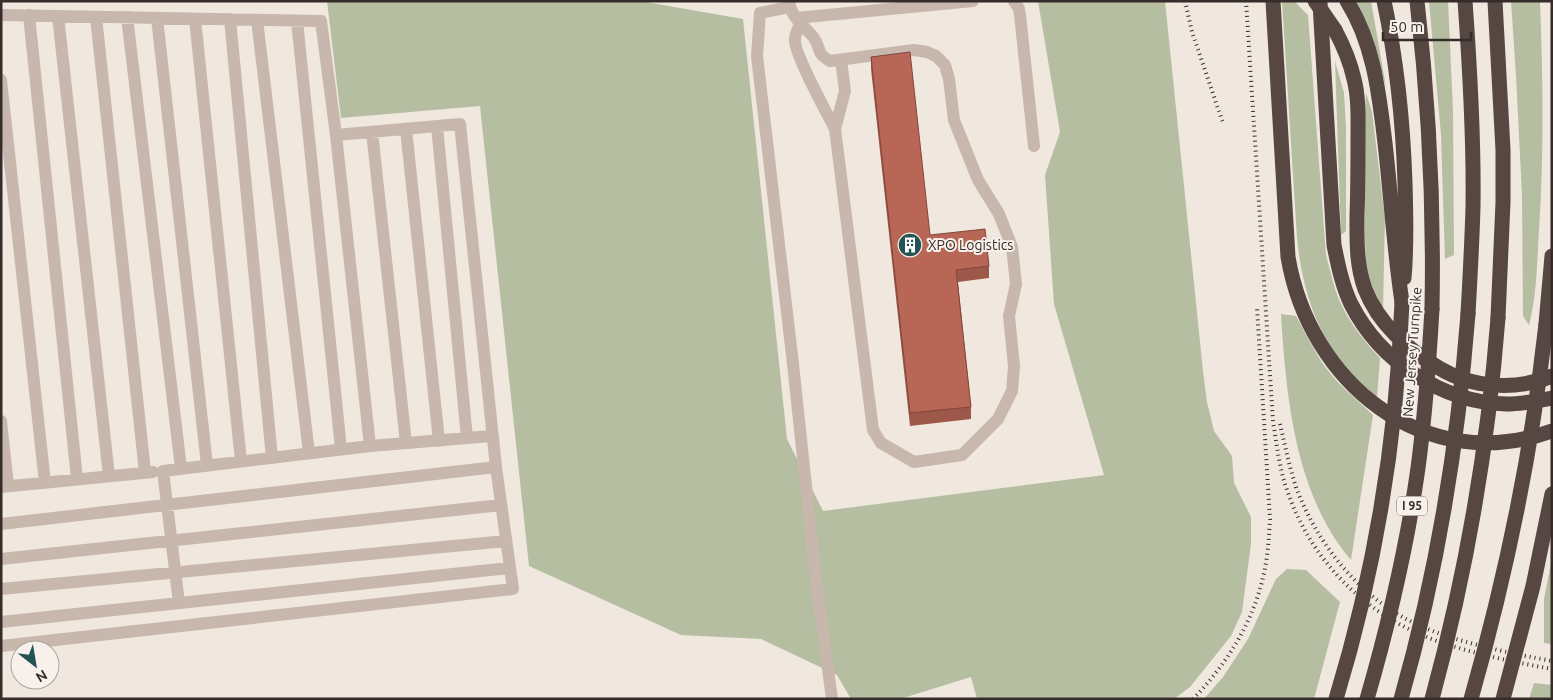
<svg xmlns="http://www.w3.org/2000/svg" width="1553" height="700" font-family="Ubuntu,sans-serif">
	<rect width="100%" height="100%" fill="#f0e7df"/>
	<path fill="#b6bea1" d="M 327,1 L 640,1 L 743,19 L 787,439 L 823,511 L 1104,475 L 1054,304 L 1045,175 L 1060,132 L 1038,1 L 1165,1 L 1203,371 L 1207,402 L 1214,431 L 1232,456 L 1234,483 L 1251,517 L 1251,544 L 1242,612 L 1231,636 L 1190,687 L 1174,699 L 977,699 L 971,677 L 900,699 L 851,699 L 837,675 L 761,639 L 681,635 L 529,566 L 480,106 L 341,118 Z
		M 1282,1 L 1294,1 L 1308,15 L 1326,255 C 1329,266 1332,278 1335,289 C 1344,316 1361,338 1380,358 L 1377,397 C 1369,390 1361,383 1354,376 C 1317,338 1302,289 1297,238 Z
		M 1354,1 L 1371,1 L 1386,87 L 1375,51 Z
		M 1429,1 L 1448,1 L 1453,111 L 1454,255 L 1445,259 L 1441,135 Z
		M 1511,1 L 1540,1 C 1543,78 1544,154 1539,230 C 1537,262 1537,294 1529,325 L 1523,316 L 1522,195 L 1516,76 Z
		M 1335,61 L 1344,93 L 1346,127 L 1346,231 L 1341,235 Z
		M 1366,93 L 1372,112 L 1385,219 L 1383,309 L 1366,273 L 1365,238 L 1364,129 Z
		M 1281,314 L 1296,316 C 1305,332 1313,349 1323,364 C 1337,384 1356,399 1373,415 L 1351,560 C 1295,495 1286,396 1281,314 Z
		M 1552,558 L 1552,644 L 1544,643 L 1544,599 Z
		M 1287,569 L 1306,570 L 1340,602 L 1314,699 L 1204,699 L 1223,677 L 1248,639 L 1276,579 Z
		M 1534,683 L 1552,685 L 1552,699 L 1529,699 Z"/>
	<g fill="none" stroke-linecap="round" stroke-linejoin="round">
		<path stroke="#c7b7ac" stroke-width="12" d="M 789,1 C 791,19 805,26 814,38 C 822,50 815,52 830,61 L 914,50 L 927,52 L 936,56 L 945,65 L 949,79 L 954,120 L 978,180 L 999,214 L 1012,247 L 1016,284 L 1009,316 L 1014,366 L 1012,391 L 998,419 L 962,455 L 914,462 L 881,443 L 873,430 L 835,129 C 828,115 793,52 795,39 C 795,34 798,29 800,24
			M 1014,1 L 1019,9 L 1020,15 L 1034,146
			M 789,7 L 760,13 L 757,56 L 793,364 L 816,580 L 832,699
			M 1,15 L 321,21 L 336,135
			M 29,15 L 77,479
			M 58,16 L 109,476
			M 96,17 L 145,472
			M 127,17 L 181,468
			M 157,18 L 207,465
			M 796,18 L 973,1
			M 195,19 L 241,461
			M 230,19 L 272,458
			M 257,20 L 309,453
			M 297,21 L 341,449
			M 1,80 L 45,483
			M 437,126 L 467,438
			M 406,129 L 439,441
			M 835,129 L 845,91 L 841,60
			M 372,132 L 406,443
			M 1,421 L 8,486
			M 492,436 L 370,446 L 336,135 L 460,124 L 496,467
			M 1,487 L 153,472
			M 1,524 L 496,467 L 513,589 L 1,646
			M 1,559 L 501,505
			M 1,589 L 506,541
			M 179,603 L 163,471 L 370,446
			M 1,622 L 509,568"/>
		<path stroke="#564742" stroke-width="15" d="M 1273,1 L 1288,257 C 1309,382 1424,477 1552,431
			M 1347,1 C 1374,44 1379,94 1385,143 C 1391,196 1394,249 1402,302
			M 1384,1 C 1397,62 1403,121 1405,183 C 1406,215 1407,246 1404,278
			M 1417,1 C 1429,104 1434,206 1432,309
			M 1465,1 C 1470,70 1474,138 1473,207 C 1472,243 1470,278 1468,314
			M 1495,1 L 1503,150 L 1503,202 L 1498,318
			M 1320,3 L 1334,245 C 1338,265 1342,285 1351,304 C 1380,361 1442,403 1507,404 C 1522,404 1537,401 1552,398
			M 1335,30 C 1343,45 1350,61 1354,79 C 1359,98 1358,119 1358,139 C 1358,164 1358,189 1357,215 C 1357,240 1356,265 1365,289 C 1378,323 1408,350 1439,368 C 1472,388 1516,391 1552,376
			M 1546,324 L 1552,256"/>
		<path stroke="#362d2a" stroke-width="4" stroke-dasharray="1 4" stroke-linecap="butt" d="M 1185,1 L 1192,32 L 1223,123
			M 1246,1 L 1273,422 C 1277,445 1279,468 1287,490 C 1311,561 1366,616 1437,641 C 1474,654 1514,662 1552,669
			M 1280,424 C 1285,445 1289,466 1296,487 C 1317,544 1360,598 1416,624 C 1455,642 1509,653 1552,661
			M 1193,699 C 1227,664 1254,621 1264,573 C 1268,555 1269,537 1270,519 L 1257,308"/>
		<path stroke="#564742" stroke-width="15" d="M 1315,1 L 1335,30
			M 1336,699 C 1375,571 1397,436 1402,302
			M 1367,699 C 1389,623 1407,546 1418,468 C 1425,415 1429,362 1432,309
			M 1401,699 C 1437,573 1458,444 1468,314
			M 1432,699 C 1466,574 1488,447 1498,318
			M 1471,699 C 1506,576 1532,451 1546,324
			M 1503,699 L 1533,586 L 1552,494"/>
	</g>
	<path fill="#9e5849" d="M 871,57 L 930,235 L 989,266 L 989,278 L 958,282 L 971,407 L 971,419 L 910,426 L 871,69 Z"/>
	<path fill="#b86655" stroke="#81473c" d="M 910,52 L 930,235 L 985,229 L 989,266 L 956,270 L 971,407 L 910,413 L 871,57 Z"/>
	<defs>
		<g id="building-disc" transform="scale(1.25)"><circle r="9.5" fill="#245353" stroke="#f8f1eb"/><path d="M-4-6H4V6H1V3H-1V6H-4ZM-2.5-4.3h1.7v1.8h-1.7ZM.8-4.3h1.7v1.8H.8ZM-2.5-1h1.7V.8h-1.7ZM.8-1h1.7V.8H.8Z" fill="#fff"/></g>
	</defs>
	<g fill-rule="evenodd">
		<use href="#building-disc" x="910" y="245"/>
	</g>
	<g text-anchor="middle" stroke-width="4" stroke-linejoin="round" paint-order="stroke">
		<rect fill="#f8f1eb" stroke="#706864" stroke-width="1" x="1397" y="496.5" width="30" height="19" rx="4"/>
		<g font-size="12" font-weight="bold" fill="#362d2a">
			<text x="1412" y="510">I 95</text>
		</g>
		<g font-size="14" fill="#362d2a" stroke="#f8f1eb" text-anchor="start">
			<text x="928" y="250">XPO Logistics</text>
		</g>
		<g font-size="14" fill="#362d2a" stroke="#f8f1eb">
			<text transform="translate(1412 352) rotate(-86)" y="5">New Jersey Turnpike</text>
		</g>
	</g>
	<rect width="1553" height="700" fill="none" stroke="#362d2a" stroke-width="5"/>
	<g transform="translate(35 665) rotate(149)"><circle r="24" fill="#f8f1eb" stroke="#aaa39e"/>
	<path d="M0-4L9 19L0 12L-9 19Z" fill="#245353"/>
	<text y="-8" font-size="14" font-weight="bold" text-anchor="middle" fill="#362d2a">N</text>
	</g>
	<path d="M1383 32v8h88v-8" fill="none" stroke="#362d2a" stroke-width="2.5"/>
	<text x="1390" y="32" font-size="15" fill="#362d2a" stroke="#f8f1eb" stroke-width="4" paint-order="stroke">50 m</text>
</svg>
